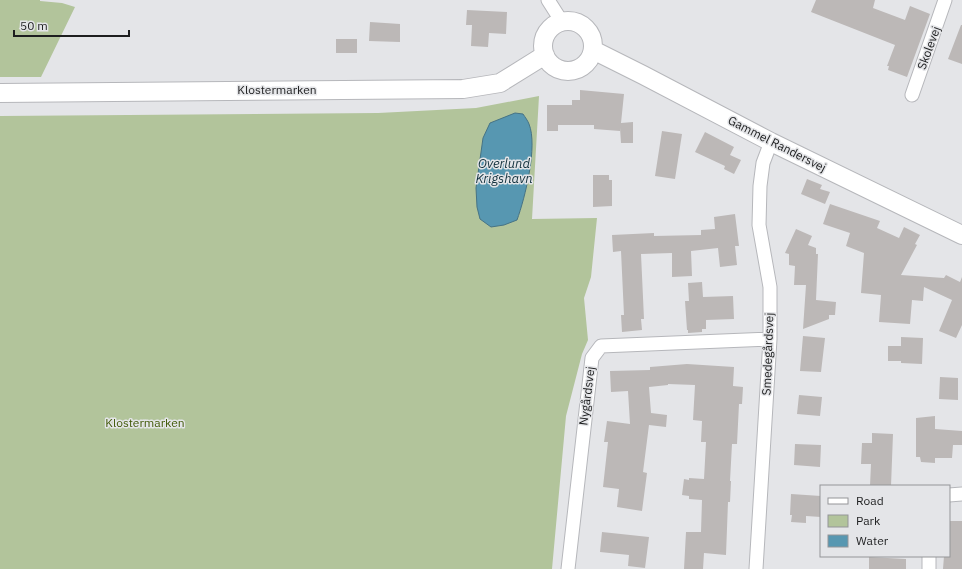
<svg xmlns="http://www.w3.org/2000/svg" width="962" height="569" font-family="'IBM Plex Sans',sans-serif">
	<rect width="100%" height="100%" fill="#e4e5e8"/>
	<path fill="#b2c49b" d="M 0,0 L 40,0 L 40,1 L 62,3 L 75,7 L 41,77 L 0,77 Z
		M 539,96 L 532,219 L 597,218 L 591,277 L 584,298 L 588,340 L 582,354 L 566,416 L 552,569 L 0,569 L 0,116 L 378,113 L 476,108 Z"/>
	<path fill="#5797b1" stroke="#467385" d="M 515,113 L 523,114 C 525,117 528,121 529,124 C 538,146 525,198 517,220 L 504,225 L 491,227 L 480,219 L 477,207 L 476,188 L 483,138 L 490,123 Z"/>
	<path fill="#bcb8b7" d="M 816,0 L 875,0 L 873,8 L 905,20 L 910,6 L 930,14 L 907,77 L 888,70 L 889,66 L 887,66 L 895,45 L 811,12 Z
		M 467,10 L 507,12 L 506,34 L 489,33 L 488,47 L 471,46 L 472,25 L 466,25 Z
		M 370,22 L 400,24 L 400,42 L 369,41 Z
		M 961,25 L 962,25 L 962,64 L 948,59 Z
		M 336,39 L 357,39 L 357,53 L 336,53 Z
		M 580,90 L 624,94 L 621,123 L 633,122 L 633,143 L 621,143 L 620,128 L 620,131 L 594,129 L 594,125 L 558,125 L 558,131 L 547,131 L 547,105 L 572,105 L 572,100 L 580,100 Z
		M 662,131 L 682,134 L 675,179 L 655,176 Z
		M 705,132 L 734,147 L 730,155 L 741,160 L 734,174 L 724,169 L 725,166 L 695,152 Z
		M 593,175 L 609,175 L 609,180 L 612,180 L 612,206 L 593,207 Z
		M 807,179 L 822,185 L 820,189 L 830,192 L 825,204 L 801,194 Z
		M 830,204 L 880,221 L 877,228 L 899,238 L 904,227 L 920,235 L 915,244 L 917,245 L 901,275 L 944,278 L 946,275 L 960,282 L 962,277 L 962,325 L 956,338 L 939,331 L 952,300 L 924,287 L 923,301 L 912,300 L 910,324 L 879,322 L 881,295 L 861,293 L 864,253 L 846,246 L 850,233 L 823,224 Z
		M 735,214 L 739,246 L 735,246 L 737,265 L 720,267 L 718,248 L 691,251 L 692,276 L 672,277 L 672,253 L 641,254 L 644,319 L 641,319 L 642,330 L 622,332 L 621,315 L 624,315 L 621,251 L 613,252 L 612,235 L 654,233 L 654,236 L 701,235 L 701,230 L 715,229 L 714,217 Z
		M 796,229 L 812,236 L 808,245 L 816,248 L 816,254 L 818,254 L 816,300 L 836,302 L 835,315 L 829,315 L 829,319 L 803,329 L 806,285 L 794,285 L 795,266 L 789,265 L 789,254 L 785,253 Z
		M 702,282 L 703,297 L 733,296 L 734,319 L 706,320 L 706,329 L 702,329 L 702,332 L 688,333 L 688,330 L 687,330 L 685,301 L 689,301 L 688,283 Z
		M 803,336 L 825,338 L 821,372 L 800,371 Z
		M 901,337 L 923,338 L 922,364 L 901,363 L 901,361 L 888,361 L 888,346 L 901,346 Z
		M 687,364 L 734,367 L 733,386 L 743,387 L 742,404 L 739,404 L 737,444 L 732,444 L 730,481 L 731,481 L 730,502 L 728,502 L 726,555 L 704,553 L 703,569 L 684,569 L 686,532 L 701,532 L 702,500 L 689,499 L 689,496 L 682,495 L 684,479 L 689,480 L 689,478 L 704,479 L 706,442 L 701,442 L 702,421 L 693,420 L 695,385 L 668,384 L 668,385 L 649,387 L 651,413 L 667,415 L 666,427 L 649,425 L 643,472 L 647,473 L 642,511 L 617,507 L 619,489 L 603,487 L 608,442 L 604,442 L 607,421 L 630,424 L 628,391 L 611,392 L 610,371 L 650,370 L 650,367 Z
		M 940,377 L 958,378 L 958,400 L 939,399 Z
		M 799,395 L 822,397 L 820,416 L 797,414 Z
		M 935,416 L 935,429 L 962,431 L 962,445 L 953,445 L 952,458 L 935,458 L 935,463 L 921,462 L 920,457 L 916,457 L 916,418 Z
		M 872,433 L 893,434 L 891,486 L 870,486 L 871,464 L 861,464 L 862,443 L 872,443 Z
		M 795,444 L 821,445 L 820,467 L 794,465 Z
		M 791,494 L 821,496 L 821,517 L 806,516 L 806,523 L 791,522 L 792,515 L 790,515 Z
		M 949,521 L 962,521 L 962,569 L 943,569 L 944,556 L 949,556 Z
		M 602,532 L 649,537 L 645,568 L 628,566 L 629,555 L 600,552 Z
		M 869,557 L 906,559 L 906,569 L 869,569 Z"/>
	<g fill="none" stroke-linecap="round" stroke-linejoin="round">
		<g stroke="#b6b7bb" stroke-width="15">
			<path id="street" d="M 548,0 L 562,22
				M 912,95 L 945,0
				M 949,495 L 962,494
				M 568,569 L 592,358 L 601,346 L 770,339
				M 756,569 L 770,339 L 770,287 L 759,225 L 760,186 L 763,163 L 771,142
				M 929,569 L 929,556"/>
		</g>
		<g stroke="#b6b7bb" stroke-width="20">
			<path id="secondary" d="M543 46a25 25 0 1 1 50 0a25 25 0 1 1-50 0Z
				M 593,50 L 643,75 L 771,142 L 962,235
				M 0,93 L 463,89 L 500,83 L 545,55"/>
		</g>
		<use href="#street" stroke="#fff" stroke-width="13"/>
		<use href="#secondary" stroke="#fff" stroke-width="18"/>
	</g>
	<g text-anchor="middle" stroke-width="3" stroke-linejoin="round" paint-order="stroke">
		<g font-size="12" fill="#1d1e1f" stroke="#e4e5e8">
			<text transform="translate(929 48) rotate(-70)" y="4">Skolevej</text>
			<text x="277" y="94">Klostermarken</text>
			<text transform="translate(777 144) rotate(27)" y="4">Gammel Randersvej</text>
			<text transform="translate(768 354) rotate(-88)" y="4">Smedegårdsvej</text>
			<text transform="translate(587 396) rotate(-83)" y="4">Nygårdsvej</text>
		</g>
		<g font-size="12" fill="#405907" stroke="#e4e5e8">
			<text x="145" y="427">Klostermarken</text>
		</g>
		<g font-size="13" font-style="italic" fill="#14333f" stroke="#e4e5e8">
			<text x="504" y="168">Overlund<tspan x="504" dy="15">Krigshavn</tspan></text>
		</g>
	</g>
	<rect x="820" y="485" width="130" height="72" fill="#e4e5e8" stroke="#949598"/>
	<rect x="828" y="498" width="20" height="6" fill="#ffffff" stroke="#949598"/>
	<text x="856" y="505" font-size="12" fill="#1d1e1f">Road</text>
	<rect x="828" y="515" width="20" height="12" fill="#b2c49b" stroke="#949598"/>
	<text x="856" y="525" font-size="12" fill="#1d1e1f">Park</text>
	<rect x="828" y="535" width="20" height="12" fill="#5797b1" stroke="#949598"/>
	<text x="856" y="545" font-size="12" fill="#1d1e1f">Water</text>
	<path d="M14 30v6h115v-6" fill="none" stroke="#1d1e1f" stroke-width="2"/>
	<text x="20" y="30" font-size="12" fill="#1d1e1f" stroke="#e4e5e8" stroke-width="3" paint-order="stroke">50 m</text>
</svg>
